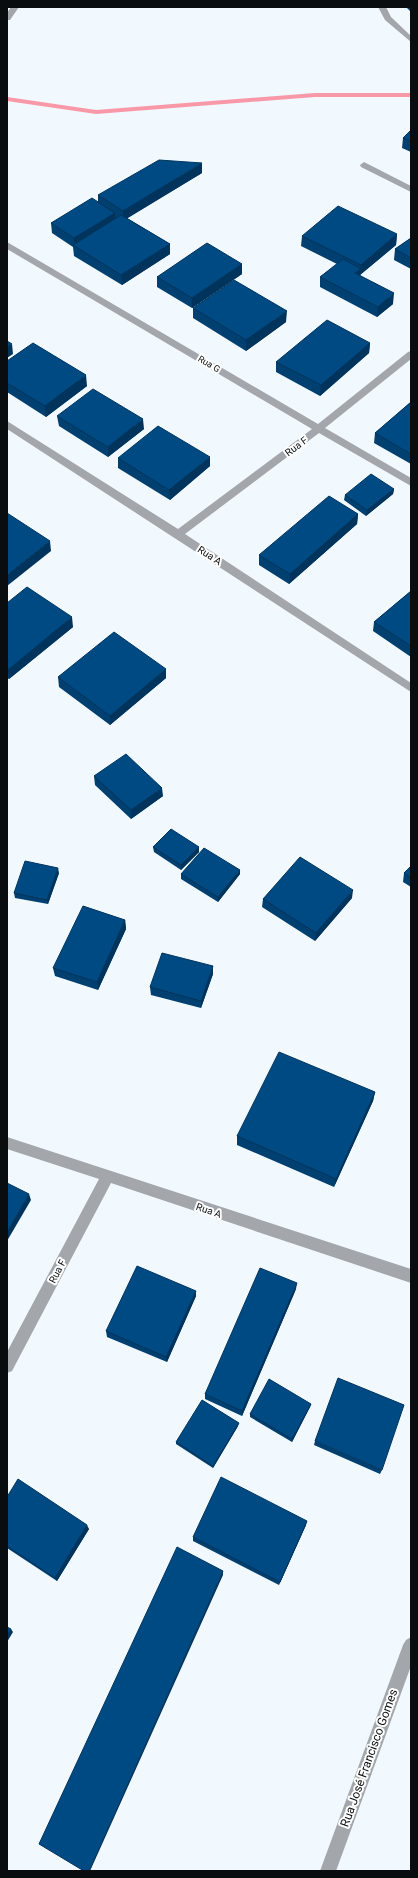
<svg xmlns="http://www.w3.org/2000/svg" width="418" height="1878" font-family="Roboto,sans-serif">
	<rect width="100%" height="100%" fill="#f1f8fe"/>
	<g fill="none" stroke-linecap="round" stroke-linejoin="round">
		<path fill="#f999a7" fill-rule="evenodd" d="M 315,93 L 411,93 L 411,97 L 315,97 L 96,114 L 7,101 L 7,97 L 96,110 Z"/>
		<path fill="#a3a7ac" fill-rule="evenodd" d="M 11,7 L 19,7 L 10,20 L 7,20 L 7,13 Z
			M 378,7 L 386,7 L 391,17 L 411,36 L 411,42 L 385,20 Z
			M 364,162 L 411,186 L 411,192 L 361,167 L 360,165 Z
			M 7,242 L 318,424 L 408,352 L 411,351 L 411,359 L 325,428 L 411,478 L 411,486 L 319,433 L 185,534 L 411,683 L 411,692 L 7,429 L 7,421 L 178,529 L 312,429 L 7,249 Z
			M 7,1137 L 411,1269 L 411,1283 L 111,1183 L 12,1371 L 7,1373 L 7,1352 L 99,1179 L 7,1149 Z
			M 411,1637 L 411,1666 L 336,1871 L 320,1871 L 403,1645 L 406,1640 Z"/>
	</g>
	<path fill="#004071" d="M 406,7 L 411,7 L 411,12 Z
		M 411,130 L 411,152 L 402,148 L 403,138 Z
		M 202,173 L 127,218 L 170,244 L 170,254 L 122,285 L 74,256 L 73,247 L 52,233 L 51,223 L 98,202 L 98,195 Z
		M 397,234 L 396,245 L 360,275 L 393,304 L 377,317 L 320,287 L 320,277 L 337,264 L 301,246 L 302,236 Z
		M 411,238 L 411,269 L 394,260 L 395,249 Z
		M 242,264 L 242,274 L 192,308 L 157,287 L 157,277 Z
		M 193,308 L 286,322 L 246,351 L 193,318 Z
		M 370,343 L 369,353 L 320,396 L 276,372 L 276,362 Z
		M 7,361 L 87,386 L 46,417 L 7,392 Z
		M 411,402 L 411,464 L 374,443 L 375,433 Z
		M 57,416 L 144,429 L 108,457 L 59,426 Z
		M 118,458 L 210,466 L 170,500 L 118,468 Z
		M 394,489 L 393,494 L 366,516 L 344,500 L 345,495 Z
		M 358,514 L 357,524 L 289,584 L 259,565 L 259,555 Z
		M 411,591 L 411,657 L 373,631 L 374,622 Z
		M 7,603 L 73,627 L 9,679 L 7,678 Z
		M 166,669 L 166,678 L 110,725 L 59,687 L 58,677 Z
		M 94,776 L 163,796 L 131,819 L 95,785 Z
		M 153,847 L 199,847 L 199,852 L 181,870 L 154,852 Z
		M 411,866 L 411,887 L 403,882 L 404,873 Z
		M 59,873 L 48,904 L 15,898 L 14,893 Z
		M 181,874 L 240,874 L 218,902 L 181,879 Z
		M 352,898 L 315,941 L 262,907 L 263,899 Z
		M 125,920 L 126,929 L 98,990 L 55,976 L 53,968 Z
		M 213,974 L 201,1008 L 151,995 L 150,987 Z
		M 375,1092 L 373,1101 L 334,1187 L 237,1145 L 237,1136 Z
		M 296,1289 L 242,1416 L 205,1399 L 205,1394 Z
		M 196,1291 L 196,1296 L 167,1362 L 107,1337 L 106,1331 Z
		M 311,1404 L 310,1407 L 292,1442 L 250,1417 L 250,1414 Z
		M 238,1426 L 213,1468 L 176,1444 L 176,1442 Z
		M 315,1441 L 382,1470 L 380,1474 L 314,1445 Z
		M 7,1497 L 89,1529 L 57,1581 L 7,1548 Z
		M 306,1525 L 279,1585 L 193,1541 L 193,1537 Z"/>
	<path fill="#00345c" d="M 202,163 L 202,173 L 123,221 L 123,211 Z
		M 115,213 L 116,223 L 75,247 L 74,238 Z
		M 397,234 L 396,245 L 360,275 L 360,279 L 355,273 L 360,269 L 361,265 Z
		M 170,244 L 170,254 L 122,285 L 121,275 Z
		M 242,264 L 242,274 L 192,308 L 192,298 Z
		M 394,293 L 393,304 L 377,317 L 378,307 Z
		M 287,311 L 286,322 L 246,351 L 246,340 Z
		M 370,343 L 369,353 L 320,396 L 321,385 Z
		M 12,344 L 13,354 L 7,358 L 7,347 Z
		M 86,375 L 87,386 L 46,417 L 45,406 Z
		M 143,419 L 144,429 L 108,457 L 108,447 Z
		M 210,457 L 210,466 L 170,500 L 169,490 Z
		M 394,489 L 393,494 L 366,516 L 367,510 Z
		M 358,514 L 357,524 L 289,584 L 290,574 Z
		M 50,541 L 51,551 L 7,586 L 7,575 Z
		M 72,617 L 73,627 L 9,679 L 8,670 Z
		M 166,669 L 166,678 L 110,725 L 110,716 Z
		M 162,788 L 163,796 L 131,819 L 131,810 Z
		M 199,847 L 199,852 L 181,870 L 181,865 Z
		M 58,868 L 59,873 L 48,904 L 47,900 Z
		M 240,870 L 240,874 L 218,902 L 218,897 Z
		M 353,890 L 352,898 L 315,941 L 316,933 Z
		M 125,920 L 126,929 L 98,990 L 97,982 Z
		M 213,966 L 213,974 L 201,1008 L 201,1001 Z
		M 375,1092 L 373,1101 L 334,1187 L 336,1179 Z
		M 29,1194 L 31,1200 L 7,1241 L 7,1232 Z
		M 297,1283 L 296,1289 L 242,1416 L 242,1411 Z
		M 196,1291 L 196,1296 L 167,1362 L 166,1357 Z
		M 311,1404 L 310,1407 L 292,1442 L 292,1439 Z
		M 239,1423 L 238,1426 L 213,1468 L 213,1466 Z
		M 307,1521 L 306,1525 L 279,1585 L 280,1582 Z
		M 87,1525 L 89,1529 L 57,1581 L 55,1578 Z
		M 223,1571 L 223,1575 L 90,1871 L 89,1871 Z
		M 11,1629 L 13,1632 L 7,1642 L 7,1635 Z"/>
	<path fill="#004a83" stroke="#00345c" d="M 411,130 L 411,141 L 403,138 Z
		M 159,160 L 202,163 L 123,211 L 98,195 Z
		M 92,198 L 115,213 L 74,238 L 51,223 Z
		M 338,206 L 397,234 L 361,265 L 302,236 Z
		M 121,215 L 170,244 L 121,275 L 73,245 Z
		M 411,238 L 411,258 L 395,249 Z
		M 207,243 L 242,264 L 192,298 L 157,277 Z
		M 343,259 L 361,269 L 355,273 L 394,293 L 378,307 L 320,277 Z
		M 234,280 L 287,311 L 246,340 L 193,308 Z
		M 327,320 L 370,343 L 321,385 L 276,362 Z
		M 7,341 L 12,344 L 7,347 Z
		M 33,343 L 86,375 L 45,406 L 7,383 L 7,361 Z
		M 93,389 L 143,419 L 108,447 L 57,416 Z
		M 411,402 L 411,454 L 375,433 Z
		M 158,426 L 210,457 L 169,490 L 118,458 Z
		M 371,474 L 394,489 L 367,510 L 345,495 Z
		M 329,496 L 358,514 L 290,574 L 259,555 Z
		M 7,513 L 50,541 L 7,575 Z
		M 27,587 L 72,617 L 8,670 L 7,670 L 7,603 Z
		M 411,591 L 411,646 L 374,622 Z
		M 114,632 L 166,669 L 110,716 L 58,677 Z
		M 126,754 L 162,788 L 131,810 L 94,776 Z
		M 171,829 L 199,847 L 181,865 L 153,847 Z
		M 204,848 L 240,870 L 218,897 L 181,874 Z
		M 300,857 L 353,890 L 316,933 L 263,899 Z
		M 25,861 L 58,868 L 47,900 L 14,893 Z
		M 411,866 L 411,878 L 404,873 Z
		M 83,906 L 125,920 L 97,982 L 53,968 Z
		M 162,953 L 213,966 L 201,1001 L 150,987 Z
		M 279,1052 L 375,1092 L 336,1179 L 237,1136 Z
		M 7,1183 L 29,1194 L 7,1232 Z
		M 137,1266 L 196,1291 L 166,1357 L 106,1331 Z
		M 260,1268 L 297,1283 L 242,1411 L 205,1394 Z
		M 338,1378 L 404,1405 L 382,1470 L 315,1441 Z
		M 269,1379 L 311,1404 L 292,1439 L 250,1414 Z
		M 202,1400 L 239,1423 L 213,1466 L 176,1442 Z
		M 221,1477 L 307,1521 L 280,1582 L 193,1537 Z
		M 18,1479 L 87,1525 L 55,1578 L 7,1546 L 7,1497 Z
		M 177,1547 L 223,1571 L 89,1871 L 84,1871 L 39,1844 Z
		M 7,1627 L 11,1629 L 7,1635 Z"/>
	<g text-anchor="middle" stroke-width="4" stroke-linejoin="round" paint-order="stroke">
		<g font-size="9" fill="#0a0d10" stroke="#fff">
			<text transform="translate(209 364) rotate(31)" y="3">Rua G</text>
		</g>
		<g font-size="10" fill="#0a0d10" stroke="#fff">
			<text transform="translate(296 446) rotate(-37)" y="4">Rua F</text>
			<text transform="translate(210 555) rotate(33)" y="4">Rua A</text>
			<text transform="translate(209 1210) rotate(19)" y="4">Rua A</text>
			<text transform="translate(57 1271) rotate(-62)" y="4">Rua F</text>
		</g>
		<g font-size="12" fill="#0a0d10" stroke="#fff">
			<text transform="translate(369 1758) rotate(-70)" y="4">Rua José Francisco Gomes</text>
		</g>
	</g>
	<rect width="418" height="1878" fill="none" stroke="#0a0d10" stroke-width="16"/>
</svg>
